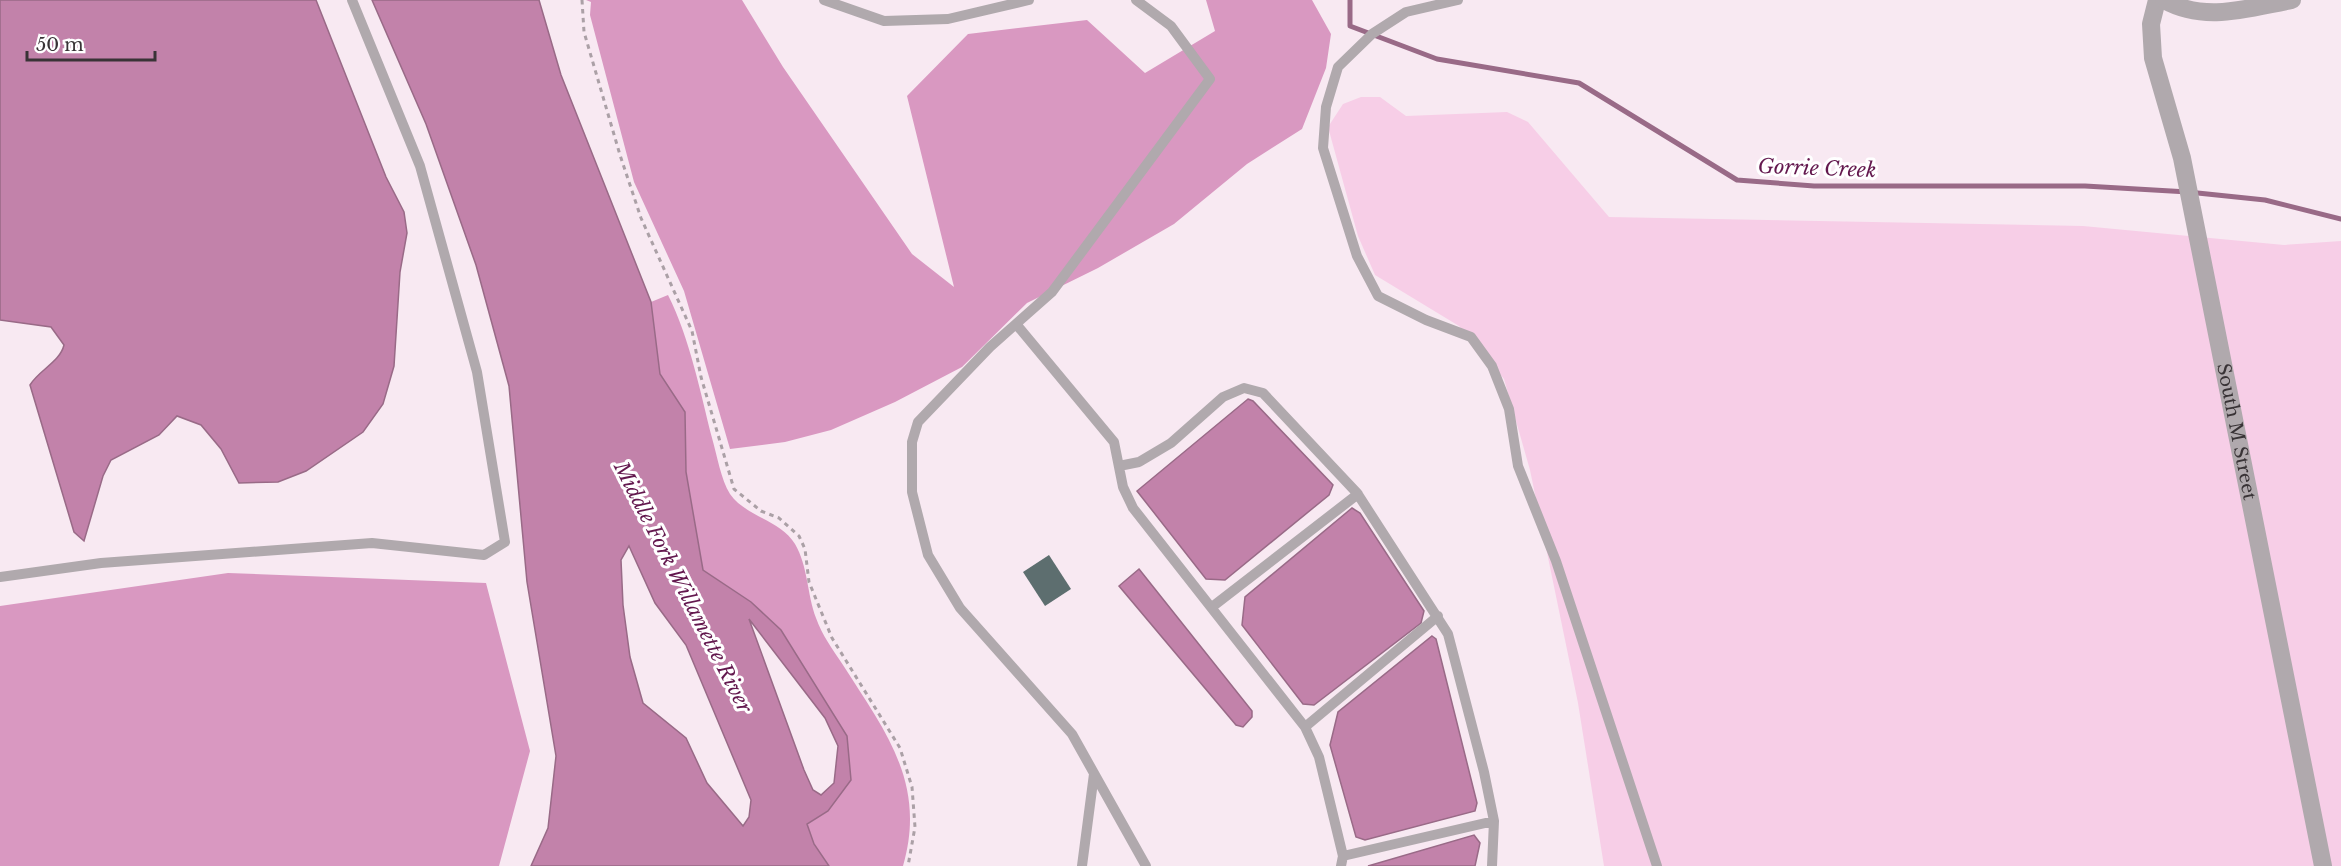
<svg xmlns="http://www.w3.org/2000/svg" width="2341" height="866" font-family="'Libre Baskerville',serif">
	<rect width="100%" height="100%" fill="#f8e9f2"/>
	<path fill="#f7cee7" d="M 1361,97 L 1380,97 L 1406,116 L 1507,112 L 1528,122 L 1609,217 L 2083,226 L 2284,245 L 2341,241 L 2341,866 L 1604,866 L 1578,703 L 1530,470 L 1504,379 L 1459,326 L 1375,275 L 1358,236 L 1328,127 L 1343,104 Z"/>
	<path fill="#d998c1" d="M 586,0 L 742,0 L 783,67 L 912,254 L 954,287 L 907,96 L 968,34 L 1087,20 L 1145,73 L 1215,31 L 1206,0 L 1312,0 L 1331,34 L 1326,68 L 1302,129 L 1247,164 L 1174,224 L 1098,268 L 1027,303 L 962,367 L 895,402 L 831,430 L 785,442 L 730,449 L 684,291 L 634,182 L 590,15 L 591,2 Z
		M 668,295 C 690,339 700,391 712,438 C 717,455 721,480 730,494 C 746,517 781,520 795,544 C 808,566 807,594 816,618 C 822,635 833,650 843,665 C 885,731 927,783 903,866 L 829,866 L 814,844 L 807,824 L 828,811 L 847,736 L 781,630 L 751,602 L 703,570 L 686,472 L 685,412 L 660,374 L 651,302 Z
		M 228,573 L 486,583 L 530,751 L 499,866 L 0,866 L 0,606 Z"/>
	<path fill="#c282aa" stroke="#996a87" stroke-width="1.5" fill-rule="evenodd" d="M 0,0 L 316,0 L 386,177 L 404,212 L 407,233 L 400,272 L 394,366 L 383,404 L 363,432 L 306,471 L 278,482 L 239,483 L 221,449 L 201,425 L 177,416 L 159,435 L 111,460 L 103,476 L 84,541 L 74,532 L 30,385 C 39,370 60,362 64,345 L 51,327 L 0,320 Z
		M 372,0 L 539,0 L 561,75 L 651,302 L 660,374 L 685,412 L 686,472 L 703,570 L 751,602 L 781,630 L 847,736 L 851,780 L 828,811 L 807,824 L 814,844 L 829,866 L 531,866 L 548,828 L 556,756 L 527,582 L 509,386 L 476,265 L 426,124 ZM 629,546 L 655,603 L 686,645 L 751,800 L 749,817 L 743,826 L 707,783 L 686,738 L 643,703 L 630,657 L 623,605 L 621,560 ZM 749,619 L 825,718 L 838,746 L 834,783 L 821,795 L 813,790 L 804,770 Z
		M 1248,399 L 1253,401 L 1333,485 L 1329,495 L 1225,580 L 1206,579 L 1137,491 Z
		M 1352,508 L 1360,513 L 1424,611 L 1421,623 L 1314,705 L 1303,704 L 1242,625 L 1245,597 Z
		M 1139,569 L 1252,711 L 1252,717 L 1243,727 L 1236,725 L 1119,586 Z
		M 1432,636 L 1436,639 L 1477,803 L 1475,811 L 1365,840 L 1356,837 L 1330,745 L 1338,712 Z
		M 1474,835 L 1480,843 L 1475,866 L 1368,866 Z"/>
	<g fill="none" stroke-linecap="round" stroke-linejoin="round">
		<path stroke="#996a87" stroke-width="5" d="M 1350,0 L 1350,26 L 1437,59 L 1579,83 L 1737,180 L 1814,186 L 2085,186 L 2188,192 L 2265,200 L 2341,219"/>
	</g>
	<path fill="#5d6e6f" d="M 1049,555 L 1071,589 L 1045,606 L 1023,572 Z"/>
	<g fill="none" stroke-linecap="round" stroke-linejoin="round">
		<path stroke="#aba0a6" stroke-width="3" stroke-dasharray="4.5 4.5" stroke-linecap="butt" d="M 582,0 L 584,32 L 620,155 L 641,218 L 692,331 L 701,377 L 734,489 L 761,511 L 779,518 L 799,536 L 805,549 L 809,582 L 832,638 L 900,748 L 912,787 L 915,827 L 908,866"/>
		<path stroke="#b0a9ad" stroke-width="10" d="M 824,0 L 884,21 L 948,19 L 1029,0
			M 1136,0 L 1171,26 L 1210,79 L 1052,292 L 990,347 L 918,422 L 912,442 L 912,492 L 928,555 L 960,608 L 1072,734 L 1146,866
			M 1458,0 L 1406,12 L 1372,34 L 1338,67 L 1326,107 L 1323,148 L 1357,256 L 1378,296 L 1426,320 L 1471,337 L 1492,366 L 1509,409 L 1518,466 L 1556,561 L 1657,866
			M 1016,324 L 1114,442 L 1123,487 L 1133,508 L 1305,727 L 1319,757 L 1343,856 L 1341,866
			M 1119,466 L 1139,462 L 1171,443 L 1223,397 L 1244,388 L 1263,393 L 1357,493 L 1448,634 L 1484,772 L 1494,821 L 1492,866
			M 0,577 L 101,563 L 372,543 L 484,555 L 505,542 L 477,372 L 420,166 L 352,0
			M 1212,607 L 1358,494
			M 1305,727 L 1438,616
			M 1343,856 L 1494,821
			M 1082,866 L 1094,774"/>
		<g stroke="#b0a9ad" stroke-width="18">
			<path id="s1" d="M 2157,0 L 2151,24 L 2153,58 L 2182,158 L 2323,866"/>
			<path d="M 2164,0 C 2205,23 2248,8 2292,0"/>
		</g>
	</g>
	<g text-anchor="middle" stroke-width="6" stroke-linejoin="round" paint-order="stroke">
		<g font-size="18" fill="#393336" stroke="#fff">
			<text dy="6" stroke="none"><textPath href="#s1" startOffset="442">South M Street</textPath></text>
		</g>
		<g font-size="20" font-style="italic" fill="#63184e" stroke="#fff">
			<text transform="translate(1817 168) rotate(2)" y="7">Gorrie Creek</text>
			<text transform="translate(683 587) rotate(63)" y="7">Middle Fork Willamette River</text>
		</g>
	</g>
	<path d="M27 51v9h128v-9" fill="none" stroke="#393336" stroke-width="3"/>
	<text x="36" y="51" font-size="18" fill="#393336" stroke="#ffffff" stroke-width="4.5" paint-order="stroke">50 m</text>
</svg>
